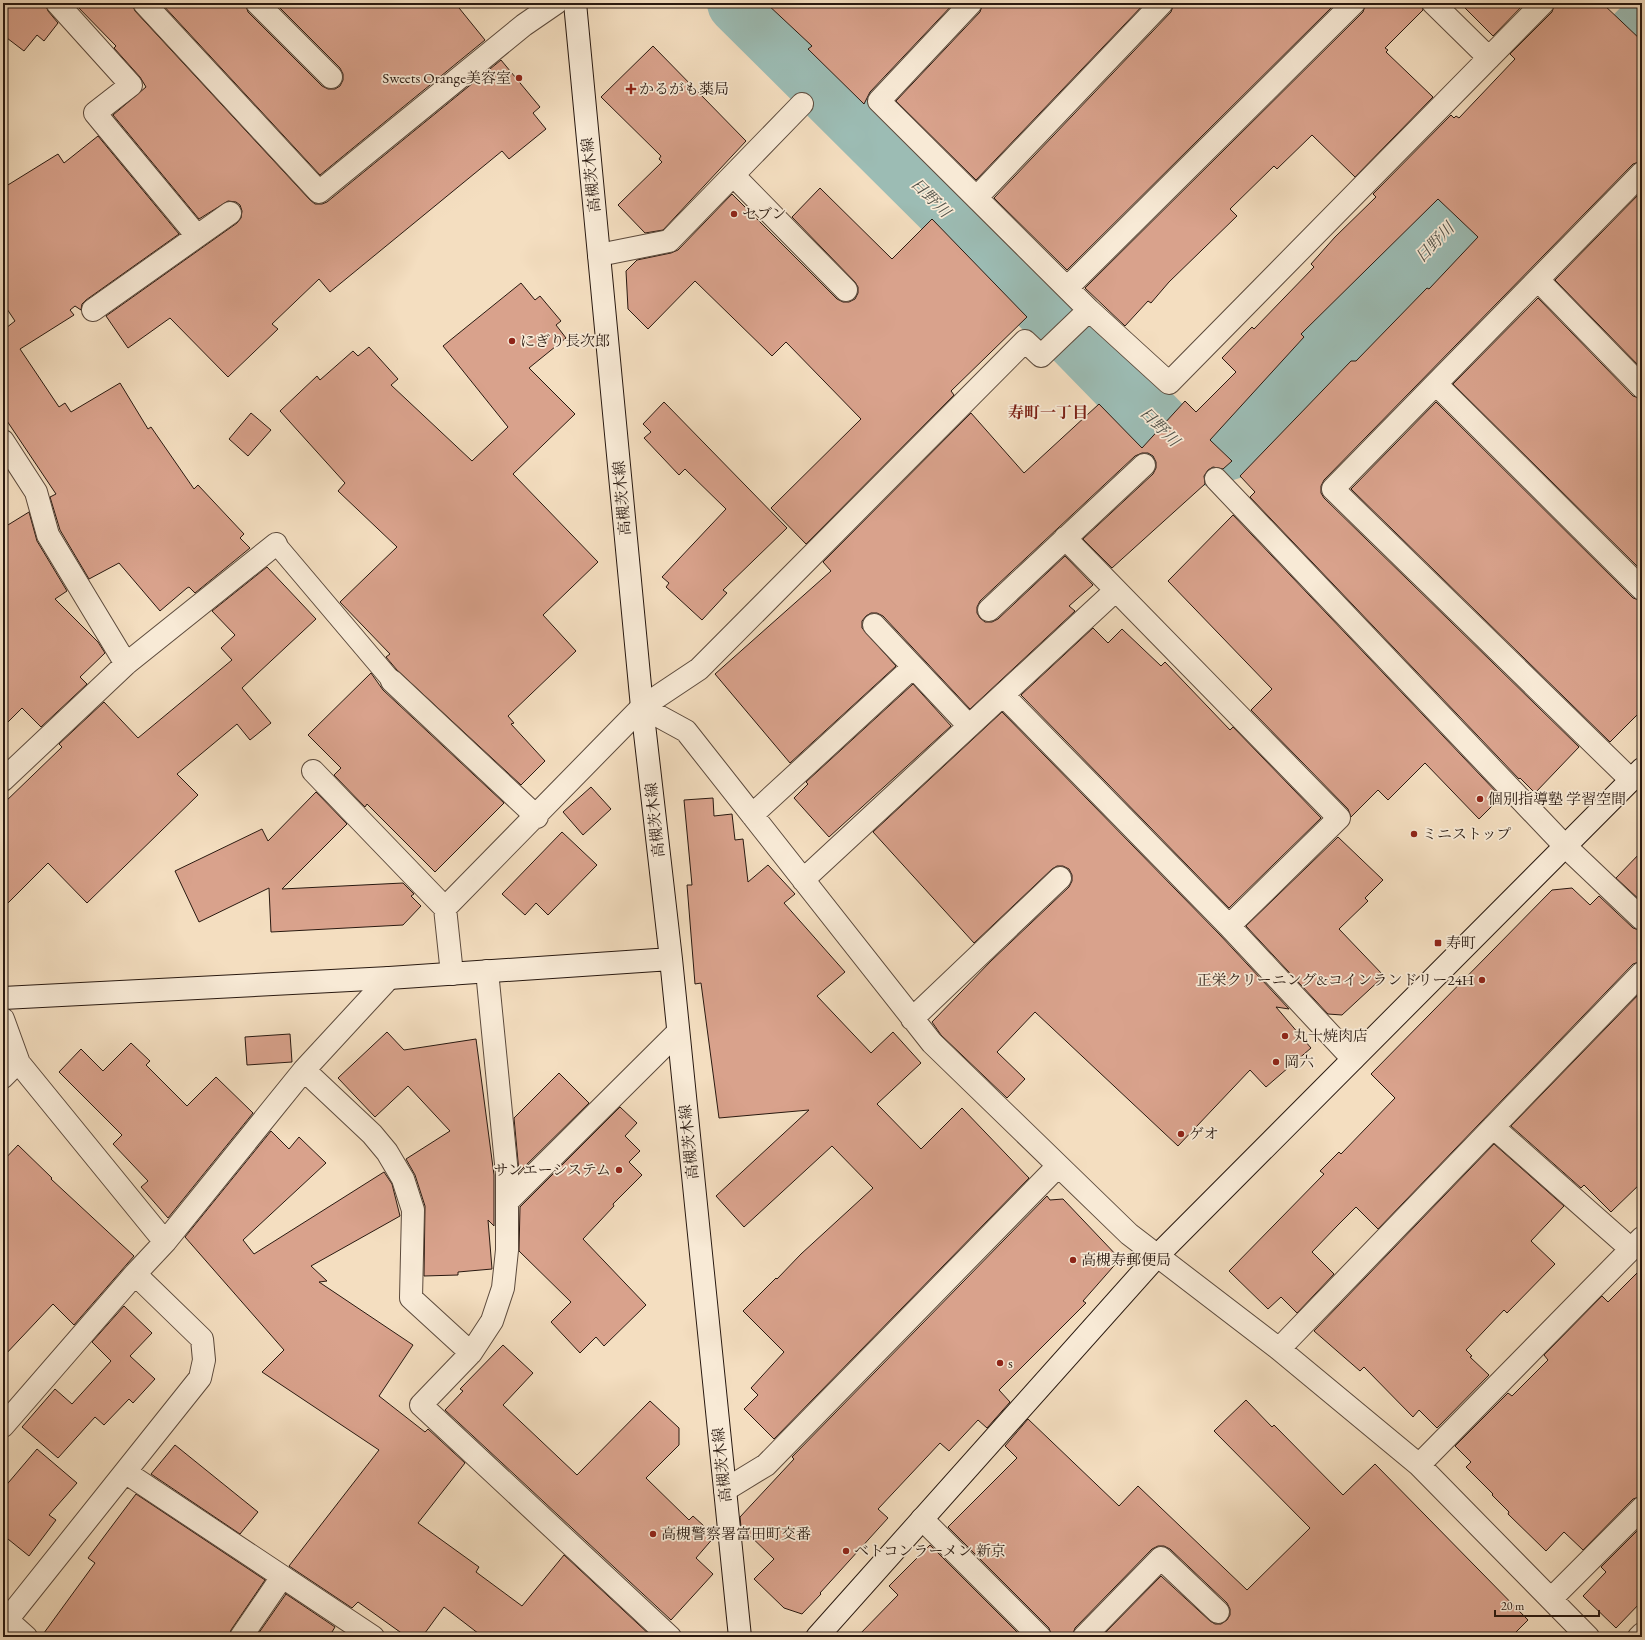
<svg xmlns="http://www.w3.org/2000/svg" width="1645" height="1640" font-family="'EB Garamond','Noto Serif JP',serif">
	<rect width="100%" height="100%" fill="#f4dec0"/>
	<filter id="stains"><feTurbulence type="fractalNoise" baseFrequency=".005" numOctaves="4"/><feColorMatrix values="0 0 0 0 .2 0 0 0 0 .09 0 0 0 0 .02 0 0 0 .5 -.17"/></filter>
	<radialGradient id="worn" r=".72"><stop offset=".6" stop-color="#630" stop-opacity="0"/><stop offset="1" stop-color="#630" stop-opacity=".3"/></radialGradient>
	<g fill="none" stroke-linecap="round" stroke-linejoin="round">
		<path stroke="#9cbcb4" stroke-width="62" d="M 738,3 L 1078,341 L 1186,452 L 1210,455 L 1232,448 L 1642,30"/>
	</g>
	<path fill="#d9a28c" stroke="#291910" d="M 3,3 L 45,3 L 48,11 L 58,23 L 44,41 L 37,35 L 24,51 L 3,35 Z
		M 74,3 L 132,3 L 135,11 L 310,200 L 315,204 L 322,204 L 327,202 L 501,60 L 540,107 L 533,113 L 546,129 L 509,159 L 502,151 L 330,292 L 319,279 L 272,324 L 278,329 L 228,377 L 170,318 L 128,348 L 106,316 L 237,223 L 241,218 L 242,211 L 240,205 L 236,202 L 228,201 L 199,219 L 113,115 L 146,87 L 140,77 L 114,48 L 116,46 Z
		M 161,3 L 245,3 L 248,12 L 322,86 L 328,89 L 335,89 L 340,86 L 343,80 L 343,74 L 340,68 L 275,3 L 455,3 L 485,40 L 320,175 Z
		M 766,3 L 954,3 L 870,92 L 864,104 L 808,49 L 812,46 Z
		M 983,3 L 1145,3 L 976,180 L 896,101 L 980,12 Z
		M 1174,3 L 1336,3 L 1067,270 L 994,198 L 1171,12 Z
		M 1366,3 L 1421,3 L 1423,10 L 1385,48 L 1388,50 L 1386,52 L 1433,97 L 1355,177 L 1312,135 L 1277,169 L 1274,166 L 1230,209 L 1237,216 L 1169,282 L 1151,303 L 1148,301 L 1125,326 L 1085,288 L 1363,12 Z
		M 1460,3 L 1525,3 L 1493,36 Z
		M 1555,3 L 1602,3 L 1642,41 L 1642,161 L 1633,164 L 1324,480 L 1321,486 L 1321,493 L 1324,498 L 1579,747 L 1535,793 L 1520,778 L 1519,779 L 1250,497 L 1255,492 L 1240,476 L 1351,361 L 1356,361 L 1427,288 L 1429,289 L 1478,237 L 1438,199 L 1301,334 L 1304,337 L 1210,440 L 1232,461 L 1223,469 L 1213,467 L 1208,470 L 1204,476 L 1205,484 L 1112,568 L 1083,539 L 1153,474 L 1156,468 L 1156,462 L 1153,456 L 1148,453 L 1142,453 L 1135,456 L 980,601 L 977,607 L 977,613 L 980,618 L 985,622 L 992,622 L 998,619 L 1065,556 L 1093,585 L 1069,606 L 1075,611 L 970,709 L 883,616 L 877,613 L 871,613 L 866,616 L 862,621 L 862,628 L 896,666 L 790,763 L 715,674 L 831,571 L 823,562 L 971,413 L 1024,473 L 1099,404 L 1142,448 L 1185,401 L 1196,412 L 1236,372 L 1222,358 L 1252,327 L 1254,329 L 1314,267 L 1311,264 L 1335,237 L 1376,197 L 1373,194 L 1451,115 L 1454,118 L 1456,116 L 1459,118 L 1515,59 L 1510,54 L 1552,12 Z
		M 653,46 L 746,141 L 663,230 L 645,233 L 618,205 L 662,162 L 659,159 L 661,156 L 601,97 Z
		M 98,136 L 179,234 L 86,300 L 82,304 L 81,310 L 75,306 L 70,310 L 74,315 L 20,349 L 59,407 L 65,403 L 71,412 L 120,383 L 148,429 L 151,427 L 194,489 L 198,485 L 244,534 L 240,538 L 250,548 L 195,593 L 189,587 L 187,588 L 160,611 L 119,563 L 89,579 L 60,530 L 50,497 L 56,494 L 3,415 L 3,323 L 6,328 L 15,321 L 3,303 L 3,188 L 58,154 L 64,163 Z
		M 820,188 L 892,259 L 932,219 L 1027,317 L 951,391 L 954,395 L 806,544 L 771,508 L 861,419 L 786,342 L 772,356 L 695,281 L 648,329 L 628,309 L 626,271 L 637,260 L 671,253 L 678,250 L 732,194 L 837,299 L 843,302 L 849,302 L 855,299 L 858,293 L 858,287 L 855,282 L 792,217 Z
		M 1642,191 L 1642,369 L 1555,280 Z
		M 521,283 L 535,300 L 540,296 L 561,321 L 556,325 L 566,338 L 529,368 L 575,414 L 513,474 L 598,562 L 543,615 L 576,651 L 508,716 L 514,723 L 511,724 L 545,761 L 521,785 L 397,670 L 386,657 L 390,654 L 340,602 L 397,547 L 338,491 L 345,483 L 280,411 L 317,376 L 320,380 L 353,351 L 358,356 L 369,347 L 398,379 L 391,385 L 472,461 L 508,427 L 443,346 Z
		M 1538,298 L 1633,396 L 1642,399 L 1642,571 L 1453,384 Z
		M 664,402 L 787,528 L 723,590 L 727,593 L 702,620 L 666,587 L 669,583 L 662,577 L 726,509 L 685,469 L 679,475 L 644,438 L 651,432 L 643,424 Z
		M 1436,402 L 1633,598 L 1642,601 L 1642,710 L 1610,742 L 1351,489 Z
		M 251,413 L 271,430 L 248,456 L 229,439 Z
		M 29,512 L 37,541 L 67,591 L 55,599 L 98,642 L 105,653 L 80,677 L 87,684 L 41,727 L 22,708 L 3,727 L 3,528 Z
		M 1233,515 L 1501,797 L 1479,819 L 1425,763 L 1388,800 L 1378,790 L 1351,817 L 1348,809 L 1251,710 L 1272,689 L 1168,581 Z
		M 267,567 L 316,619 L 242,688 L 271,723 L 250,740 L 237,724 L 177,774 L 198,795 L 87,903 L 48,863 L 3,908 L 3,804 L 62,747 L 59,744 L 104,702 L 138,738 L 232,660 L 221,648 L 235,635 L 212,611 Z
		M 1093,628 L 1108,643 L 1122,629 L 1161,666 L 1165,662 L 1230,730 L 1233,727 L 1321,818 L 1229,908 L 1021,695 Z
		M 371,673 L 383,690 L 504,803 L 435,872 L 367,804 L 365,807 L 334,775 L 341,768 L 308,735 Z
		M 913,684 L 951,726 L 829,837 L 794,798 L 808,784 L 806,782 Z
		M 1002,712 L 1220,935 L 1289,1009 L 1276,1007 L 1311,1048 L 1266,1087 L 1250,1070 L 1178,1146 L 1035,1012 L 997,1052 L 1025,1079 L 1007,1098 L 941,1035 L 932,1022 L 991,961 L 1069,887 L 1072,881 L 1072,875 L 1069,869 L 1063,866 L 1057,866 L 1052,869 L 974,943 L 873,832 Z
		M 591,787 L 611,809 L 583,835 L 563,812 Z
		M 316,792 L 347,824 L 282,889 L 403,883 L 414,894 L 411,896 L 421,906 L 403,925 L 271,932 L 269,888 L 199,922 L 175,871 L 262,829 L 268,841 Z
		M 713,798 L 714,816 L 732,814 L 735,840 L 743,839 L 748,882 L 768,865 L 795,894 L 784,903 L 845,972 L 817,996 L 871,1053 L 893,1032 L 921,1063 L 877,1104 L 921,1149 L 962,1108 L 1029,1178 L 774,1439 L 744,1409 L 758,1395 L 751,1388 L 784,1352 L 743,1311 L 776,1278 L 777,1279 L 801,1254 L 873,1188 L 832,1146 L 744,1227 L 716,1196 L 809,1110 L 719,1118 L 701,983 L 695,984 L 687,885 L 692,885 L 684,800 Z
		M 562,832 L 597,865 L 548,915 L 536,903 L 525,915 L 502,894 Z
		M 1338,837 L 1383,880 L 1365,898 L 1368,901 L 1339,929 L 1384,976 L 1342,1015 L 1328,1014 L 1246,926 Z
		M 1642,851 L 1642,902 L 1616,878 Z
		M 1572,888 L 1590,905 L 1599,896 L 1633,928 L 1642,931 L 1642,961 L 1633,964 L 1378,1229 L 1356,1207 L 1337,1226 L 1312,1252 L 1334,1274 L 1297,1313 L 1281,1297 L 1268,1309 L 1229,1271 L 1324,1174 L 1320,1171 L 1339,1152 L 1341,1154 L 1395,1098 L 1371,1074 L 1552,890 Z
		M 1642,991 L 1642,1182 L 1611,1212 L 1584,1185 L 1581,1188 L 1511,1126 Z
		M 387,1032 L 404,1050 L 476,1039 L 494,1175 L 494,1226 L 488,1220 L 492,1269 L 458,1272 L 458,1275 L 424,1276 L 425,1206 L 415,1175 L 406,1159 L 450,1131 L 408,1086 L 375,1117 L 338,1078 Z
		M 290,1034 L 292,1062 L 247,1065 L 245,1037 Z
		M 131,1043 L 150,1061 L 146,1065 L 187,1106 L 216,1077 L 253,1113 L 168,1218 L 141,1187 L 148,1181 L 113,1144 L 122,1135 L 59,1072 L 81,1049 L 103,1071 Z
		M 559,1073 L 589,1103 L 519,1172 L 514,1118 Z
		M 620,1107 L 637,1123 L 625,1136 L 640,1151 L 629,1162 L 642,1175 L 613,1204 L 614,1206 L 583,1239 L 646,1305 L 604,1346 L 596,1337 L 580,1353 L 551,1322 L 571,1302 L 519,1251 L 520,1207 Z
		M 271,1131 L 289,1149 L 299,1137 L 326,1163 L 243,1240 L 254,1254 L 384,1172 L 392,1184 L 400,1216 L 311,1266 L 327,1281 L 319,1282 L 413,1345 L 379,1396 L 425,1432 L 428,1429 L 465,1463 L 418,1523 L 479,1567 L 476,1572 L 522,1606 L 564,1555 L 652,1637 L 483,1637 L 444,1607 L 422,1637 L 407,1637 L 358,1602 L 352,1608 L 289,1566 L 379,1450 L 262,1372 L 284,1350 L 185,1237 Z
		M 1494,1144 L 1564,1206 L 1531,1241 L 1555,1264 L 1507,1313 L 1504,1310 L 1466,1350 L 1472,1356 L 1470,1357 L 1489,1375 L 1437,1428 L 1419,1410 L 1413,1417 L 1364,1367 L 1360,1371 L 1314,1331 Z
		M 18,1145 L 52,1178 L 51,1179 L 134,1256 L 74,1325 L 53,1304 L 3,1357 L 3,1161 Z
		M 1047,1196 L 1050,1200 L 1063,1199 L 1120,1259 L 1083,1301 L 1086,1303 L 999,1390 L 1010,1402 L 987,1428 L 978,1420 L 949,1451 L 940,1443 L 878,1509 L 888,1518 L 820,1593 L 821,1594 L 802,1614 L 784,1608 L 754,1579 L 774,1559 L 741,1527 L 740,1517 L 794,1459 L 792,1457 Z
		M 1642,1268 L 1642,1496 L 1633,1499 L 1583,1550 L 1564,1532 L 1546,1551 L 1508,1514 L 1509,1512 L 1492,1495 L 1493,1494 L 1466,1467 L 1471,1462 L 1455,1446 L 1508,1393 L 1512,1396 L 1548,1360 L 1544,1355 L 1602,1296 L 1608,1302 Z
		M 124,1306 L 152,1333 L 130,1356 L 155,1379 L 133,1403 L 129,1399 L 104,1425 L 95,1417 L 58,1458 L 22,1427 L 55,1389 L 72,1404 L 111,1361 L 92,1342 Z
		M 503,1345 L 533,1373 L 503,1405 L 577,1475 L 650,1401 L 679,1428 L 679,1445 L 646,1478 L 689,1520 L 693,1516 L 715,1536 L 696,1558 L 713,1574 L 671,1620 L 445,1410 L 463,1391 L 460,1389 Z
		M 1246,1400 L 1272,1427 L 1274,1425 L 1343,1495 L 1375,1464 L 1528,1620 L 1511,1637 L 1101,1637 L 1161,1576 L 1210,1621 L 1215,1624 L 1221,1624 L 1227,1620 L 1230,1615 L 1230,1609 L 1227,1603 L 1170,1549 L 1164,1546 L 1158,1546 L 1152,1549 L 1075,1628 L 1072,1637 L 1052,1637 L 1049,1628 L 948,1527 L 1017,1458 L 1005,1446 L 1028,1419 L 1119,1506 L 1138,1486 L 1247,1590 L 1310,1528 L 1214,1431 Z
		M 175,1445 L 258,1512 L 240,1534 L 151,1474 Z
		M 37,1449 L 77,1483 L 49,1515 L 56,1520 L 29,1556 L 3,1535 L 3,1489 Z
		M 136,1494 L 265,1580 L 231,1630 L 229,1637 L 41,1637 L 95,1563 L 88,1558 Z
		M 1642,1526 L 1642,1601 L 1616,1628 L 1583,1596 L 1606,1572 L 1601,1567 Z
		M 930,1545 L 1022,1637 L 857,1637 L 898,1595 L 889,1586 Z
		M 286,1594 L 335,1627 L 329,1637 L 256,1637 Z"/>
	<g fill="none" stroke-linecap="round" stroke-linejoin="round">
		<g stroke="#5c4a3c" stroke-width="21">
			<path id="lane" d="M 276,544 L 392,681
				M 3,1079 L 19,1063"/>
		</g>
		<g stroke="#5c4a3c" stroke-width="24">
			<path id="street" d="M 57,3 L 131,85 L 95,113 L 197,236
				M 144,3 L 319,192 L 524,25 L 556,3
				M 257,3 L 331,77
				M 971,3 L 879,101 L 1089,310 L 1169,383 L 1543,3
				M 1433,3 L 1489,58
				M 733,175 L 846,290
				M 977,197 L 1162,3
				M 599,255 L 669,241 L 802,104
				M 1538,280 L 1642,387
				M 1067,288 L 1354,3
				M 93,310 L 230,213
				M 1436,384 L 1642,589
				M 3,441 L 36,492 L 48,535 L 126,664
				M 1216,479 L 1565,846 L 1642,919
				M 1065,538 L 1339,818 L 1229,926
				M 989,610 L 1144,465
				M 874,625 L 969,726
				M 392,681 L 537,817
				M 1003,695 L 1229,926 L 1353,1059
				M 642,707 L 686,731 L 932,1043 L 1129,1234 L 1279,1349 L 1419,1465 L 1588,1637
				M 313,771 L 445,908
				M 3,780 L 126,664 L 276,544
				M 1631,780 L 1333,489 L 1642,173
				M 752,815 L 913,667
				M 803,880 L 1115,591
				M 452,974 L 445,908 L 642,707 L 699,669 L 1025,341 L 1041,356 L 1089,310
				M 3,1019 L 19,1063 L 165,1242
				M 912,1019 L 1060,878
				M 304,1070 L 372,1134 L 387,1152 L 403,1179 L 413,1210 L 411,1298 L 471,1353 L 421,1405 L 670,1637
				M 1493,1127 L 1631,1249
				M 507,1202 L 678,1032
				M 1279,1349 L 1642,973
				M 471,1353 L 492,1321 L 503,1288 L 507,1250 L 507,1174 L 487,971
				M 3,1426 L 135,1274
				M 1419,1465 L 1642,1238
				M 125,1472 L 373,1637
				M 725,1490 L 766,1465 L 1058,1166
				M 922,1519 L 1040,1637
				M 1551,1599 L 1642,1508
				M 7,1620 L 26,1637
				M 3,1625 L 200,1378 L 204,1360 L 202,1339 L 135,1274 L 165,1242 L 304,1070 L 389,978
				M 241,1637 L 282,1577
				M 1084,1637 L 1161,1558 L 1218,1612
				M 1639,1637 L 1642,1634"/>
		</g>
		<g stroke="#291910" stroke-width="24">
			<path id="secondary" d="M 575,3 L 642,707 L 671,959 L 740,1637
				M 3,998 L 389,978 L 671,959
				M 817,1637 L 1158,1255 L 1642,769"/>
		</g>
		<use href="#lane" stroke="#f8ead6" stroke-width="19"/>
		<use href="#street" stroke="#f8ead6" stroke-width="22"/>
		<use href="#secondary" stroke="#f8ead6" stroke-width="22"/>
	</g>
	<g fill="#8f2418" stroke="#f8ead6" stroke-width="1.5">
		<circle cx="519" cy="78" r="4"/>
		<path d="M629 83h4v4h4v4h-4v4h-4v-4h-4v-4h4z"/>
		<circle cx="734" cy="214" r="4"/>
		<circle cx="512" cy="341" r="4"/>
		<circle cx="1480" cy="799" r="4"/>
		<circle cx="1414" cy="834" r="4"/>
		<rect x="1434" y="939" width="8" height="8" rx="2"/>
		<circle cx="1482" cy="980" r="4"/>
		<circle cx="1285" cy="1036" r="4"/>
		<circle cx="1276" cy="1062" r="4"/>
		<circle cx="1181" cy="1134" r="4"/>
		<circle cx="619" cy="1170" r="4"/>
		<circle cx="1073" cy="1260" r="4"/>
		<circle cx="1000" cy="1363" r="4"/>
		<circle cx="653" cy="1534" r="4"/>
		<circle cx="846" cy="1551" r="4"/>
	</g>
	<g text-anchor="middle" stroke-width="3.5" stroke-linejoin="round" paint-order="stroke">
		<g font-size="15" fill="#291910" stroke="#f8ead6" text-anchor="start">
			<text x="511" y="83" text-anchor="end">Sweets Orange美容室</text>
			<text x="639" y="94">かるがも薬局</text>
			<text x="742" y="219">セブン</text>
			<text x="520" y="346">にぎり長次郎</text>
			<text x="1488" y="804">個別指導塾 学習空間</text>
			<text x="1422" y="839">ミニストップ</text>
			<text x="1446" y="948">寿町</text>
			<text x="1474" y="985" text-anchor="end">正栄クリーニング&amp;コインランドリー24H</text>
			<text x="1293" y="1041">丸十焼肉店</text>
			<text x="1284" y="1067">岡六</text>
			<text x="1189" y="1139">ゲオ</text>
			<text x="611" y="1175" text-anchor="end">サンエーシステム</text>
			<text x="1081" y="1265">高槻寿郵便局</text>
			<text x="1008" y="1368">s</text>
			<text x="661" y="1539">高槻警察署富田町交番</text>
			<text x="854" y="1556">ベトコンラーメン 新京</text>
		</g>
		<g font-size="15" fill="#291910" stroke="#f8ead6">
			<text transform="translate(591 175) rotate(-96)" y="5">高槻茨木線</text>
			<text transform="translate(622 498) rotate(-95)" y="5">高槻茨木線</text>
			<text transform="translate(655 820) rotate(-96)" y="5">高槻茨木線</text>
			<text transform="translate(689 1142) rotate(-96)" y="5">高槻茨木線</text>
			<text transform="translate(722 1465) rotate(-96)" y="5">高槻茨木線</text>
		</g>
		<g font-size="16" font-style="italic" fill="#515249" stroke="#f8ead6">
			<text transform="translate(931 197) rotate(45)" y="6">日野川</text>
			<text transform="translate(1434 242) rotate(-46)" y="6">日野川</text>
			<text transform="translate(1160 426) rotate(45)" y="6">日野川</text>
		</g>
		<g font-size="16" font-weight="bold" fill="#7a1f14" stroke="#f8ead6">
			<text x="1048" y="418">寿町一丁目</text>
		</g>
	</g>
	<rect width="1645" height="1640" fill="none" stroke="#f4dec0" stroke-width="16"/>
	<rect x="4" y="4" width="1637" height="1632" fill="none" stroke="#291910" stroke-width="2"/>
	<rect x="8" y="8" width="1629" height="1624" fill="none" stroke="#291910"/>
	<path d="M1495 1610v6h104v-6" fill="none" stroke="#291910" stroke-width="2"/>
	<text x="1501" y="1610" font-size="12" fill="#291910" stroke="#f8ead6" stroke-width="3" paint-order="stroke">20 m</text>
	<rect width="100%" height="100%" filter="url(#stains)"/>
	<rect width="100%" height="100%" fill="url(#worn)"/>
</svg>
